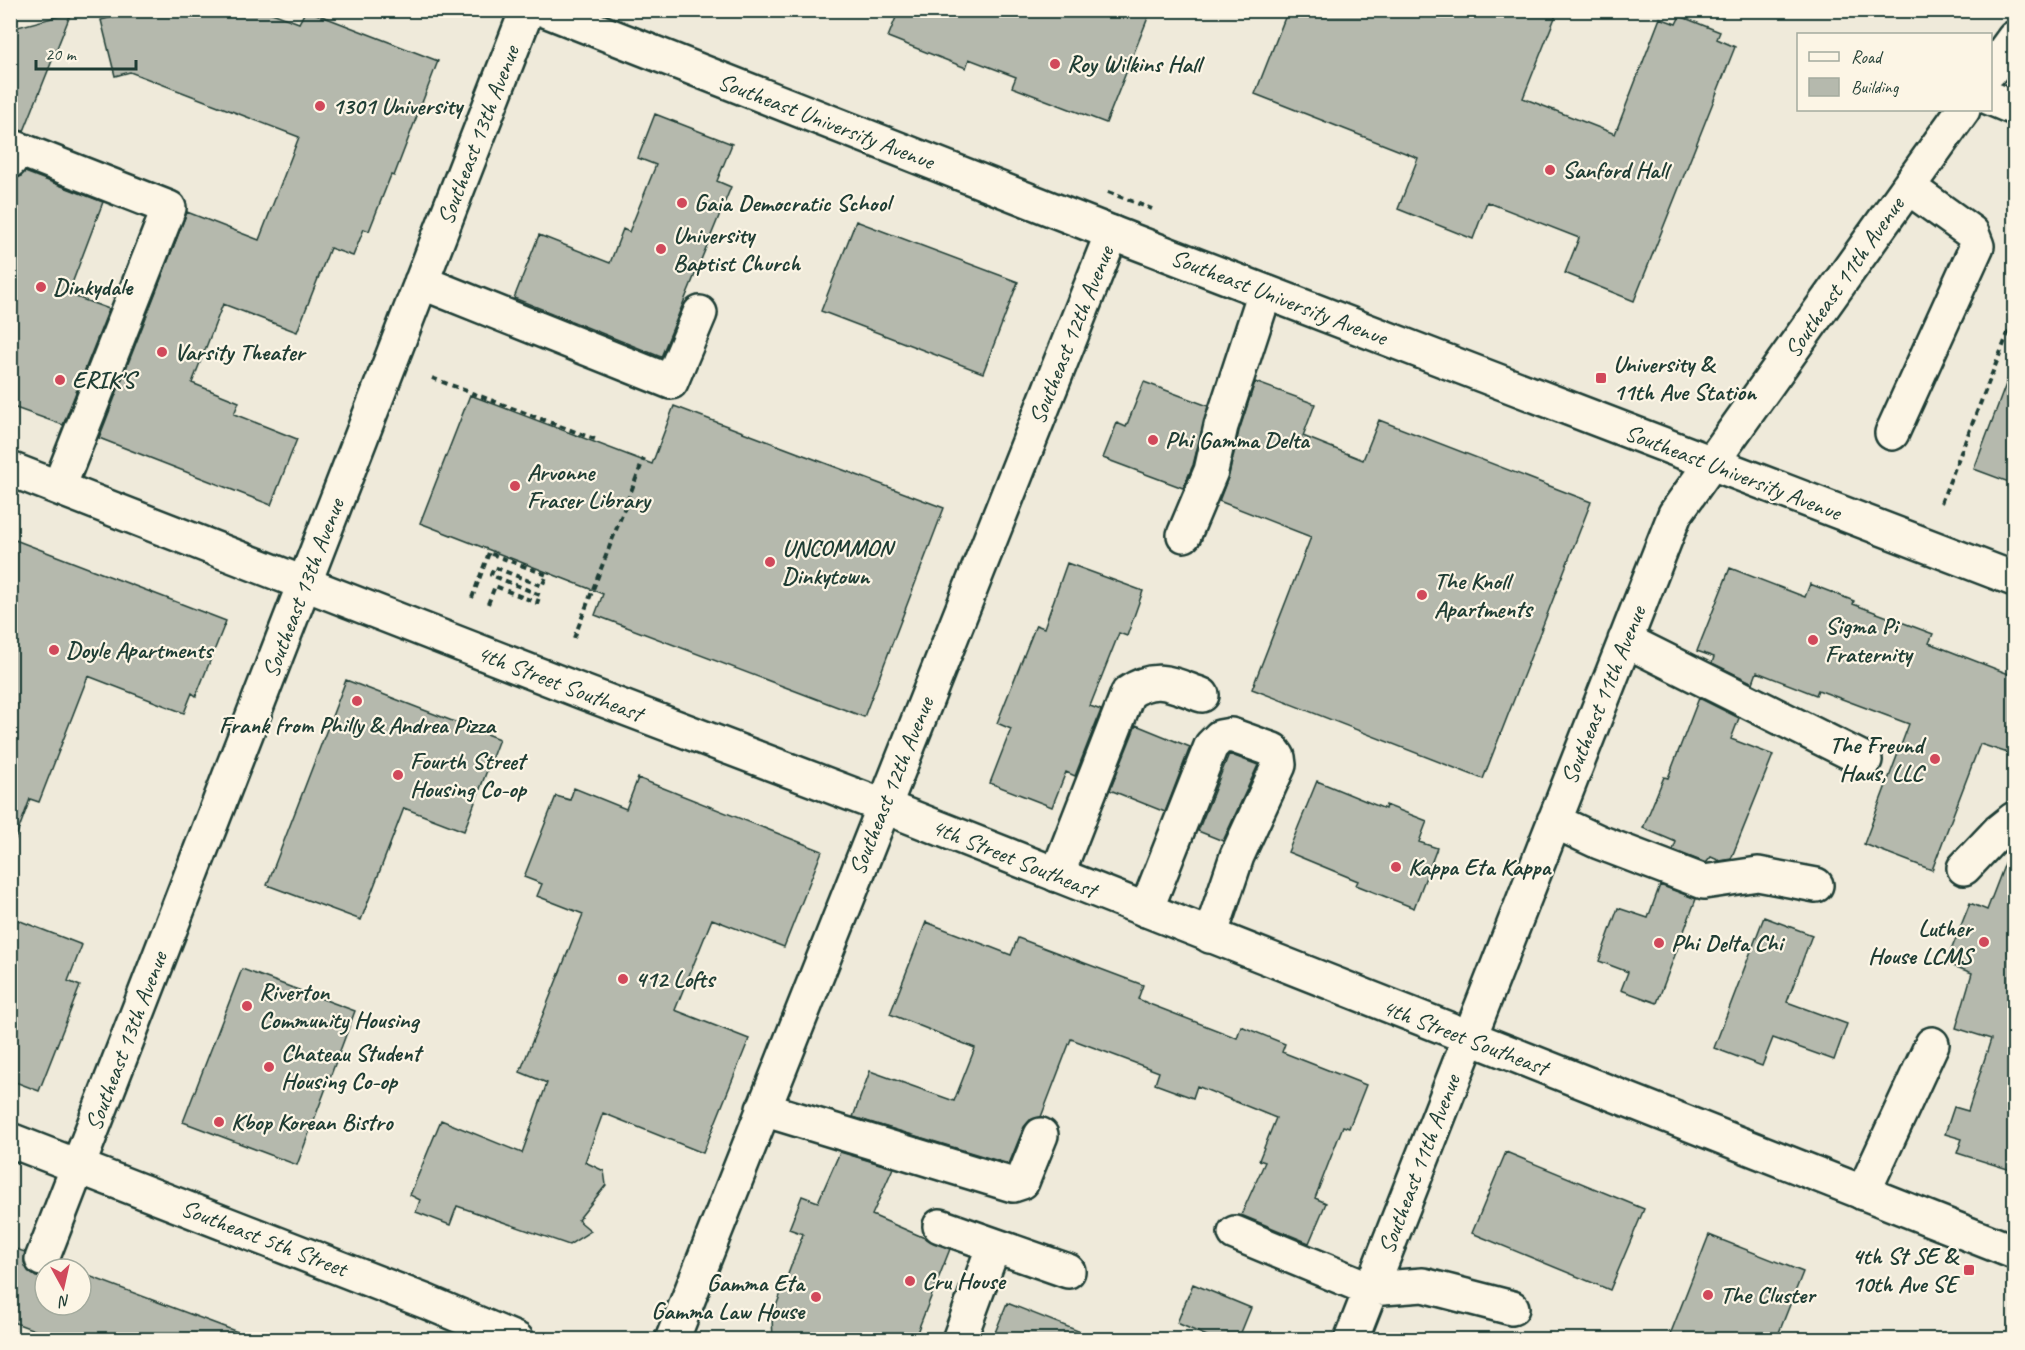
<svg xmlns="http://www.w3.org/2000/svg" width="2025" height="1350" font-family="Caveat,sans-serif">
	<rect width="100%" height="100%" fill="#efeada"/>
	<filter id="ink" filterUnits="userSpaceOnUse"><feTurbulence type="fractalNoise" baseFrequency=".0167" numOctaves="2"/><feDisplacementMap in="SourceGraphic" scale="12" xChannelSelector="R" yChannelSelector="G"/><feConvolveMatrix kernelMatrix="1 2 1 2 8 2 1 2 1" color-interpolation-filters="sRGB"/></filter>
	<g filter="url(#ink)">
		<path fill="#b5b9ad" stroke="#1f3d34" stroke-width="1.5" d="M 139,10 L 264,10 L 299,23 L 306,10 L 438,61 L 394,176 L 391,175 L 369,231 L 364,229 L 353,256 L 330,248 L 297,332 L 223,304 L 192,383 L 239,402 L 234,414 L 297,439 L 271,505 L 99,438 L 187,212 L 259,240 L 299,137 L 130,72 L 115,76 L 101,20 Z
			M 899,10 L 1151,10 L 1106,123 L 1012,87 L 1016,77 L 969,59 L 966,68 L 888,37 Z
			M 1288,10 L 1558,10 L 1523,98 L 1615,134 L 1660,18 L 1676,24 L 1680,16 L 1720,32 L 1717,39 L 1735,47 L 1634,301 L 1565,273 L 1579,238 L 1487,202 L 1473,239 L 1398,209 L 1418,158 L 1255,94 Z
			M 71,13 L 24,131 L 10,131 L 10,29 Z
			M 655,114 L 732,144 L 717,181 L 731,187 L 661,357 L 514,298 L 539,235 L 610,263 L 623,229 L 629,232 L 656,165 L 638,158 Z
			M 25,172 L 103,202 L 68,294 L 109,309 L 63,425 L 10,406 L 10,180 L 20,177 Z
			M 856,221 L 1018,282 L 983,373 L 821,311 Z
			M 2012,368 L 2014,369 L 2014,484 L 1974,469 Z
			M 1144,382 L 1208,406 L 1193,465 L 1183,488 L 1103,458 L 1117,423 L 1126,427 Z
			M 1255,382 L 1315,404 L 1303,436 L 1363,460 L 1379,420 L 1591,502 L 1483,779 L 1252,689 L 1311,537 L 1219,501 L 1229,475 L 1239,431 Z
			M 470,395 L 652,464 L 674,406 L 944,508 L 864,717 L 595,615 L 603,594 L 420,523 Z
			M 10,538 L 226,621 L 196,696 L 192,693 L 184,713 L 88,676 L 39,802 L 30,799 L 13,845 Z
			M 1067,563 L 1143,591 L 1127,636 L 1119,633 L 1090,706 L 1101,710 L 1075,776 L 1066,772 L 1052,807 L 990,783 L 1011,729 L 997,723 L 1036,625 L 1044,628 Z
			M 1730,568 L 1805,597 L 1810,584 L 1854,601 L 1853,604 L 1933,634 L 1929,643 L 2014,676 L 2014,755 L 1980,744 L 1932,870 L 1864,844 L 1909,724 L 1818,690 L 1816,695 L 1757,672 L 1753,683 L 1712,663 L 1714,657 L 1697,651 Z
			M 346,680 L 499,739 L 464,831 L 404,808 L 361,920 L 267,885 Z
			M 1699,698 L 1739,718 L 1731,739 L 1773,755 L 1731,859 L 1720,861 L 1711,857 L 1706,863 L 1673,850 L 1676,842 L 1643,828 L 1664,777 L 1668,778 Z
			M 1136,725 L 1190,747 L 1165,812 L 1110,790 Z
			M 1229,754 L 1258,765 L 1223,841 L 1198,831 Z
			M 638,778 L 822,851 L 784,947 L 712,919 L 675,1010 L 749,1039 L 703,1153 L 603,1113 L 585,1162 L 604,1171 L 606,1185 L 578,1220 L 591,1231 L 569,1245 L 457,1206 L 450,1225 L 416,1212 L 420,1200 L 410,1195 L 441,1120 L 522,1153 L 547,1083 L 520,1072 L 583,914 L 537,896 L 542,884 L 524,877 L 556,796 L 570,800 L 574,788 L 626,809 Z
			M 1317,781 L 1385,809 L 1386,805 L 1427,821 L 1419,842 L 1437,848 L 1414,908 L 1356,885 L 1358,881 L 1288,852 Z
			M 2014,844 L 2014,1171 L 1957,1153 L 1962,1139 L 1945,1134 L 1954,1107 L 1968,1111 L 1991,1039 L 1956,1028 L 1972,973 L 1946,963 L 1970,903 L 1987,910 L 2012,845 Z
			M 1660,885 L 1696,899 L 1657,1003 L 1621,990 L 1628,972 L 1599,961 L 1618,908 L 1648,918 Z
			M 10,917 L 82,945 L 68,981 L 80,986 L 39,1091 L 10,1080 Z
			M 1764,917 L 1812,935 L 1787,1002 L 1847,1024 L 1834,1060 L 1773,1038 L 1762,1066 L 1714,1048 Z
			M 926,922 L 1011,955 L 1018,938 L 1143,985 L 1138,999 L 1152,1005 L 1237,1038 L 1241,1026 L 1285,1044 L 1282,1052 L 1366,1085 L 1349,1128 L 1343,1126 L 1315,1198 L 1326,1203 L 1309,1243 L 1241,1215 L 1265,1162 L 1259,1160 L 1276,1118 L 1197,1086 L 1193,1098 L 1155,1084 L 1159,1072 L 1071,1039 L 1041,1117 L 1030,1120 L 1024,1127 L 1009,1164 L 853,1117 L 870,1071 L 954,1101 L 975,1048 L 890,1014 Z
			M 242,969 L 355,1011 L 297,1165 L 183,1122 Z
			M 840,1152 L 893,1168 L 872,1215 L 950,1249 L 914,1340 L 773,1340 L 772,1317 L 803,1234 L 789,1229 L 802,1196 L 818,1202 Z
			M 1506,1152 L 1644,1209 L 1610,1290 L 1472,1233 Z
			M 1709,1235 L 1803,1272 L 1776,1340 L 1668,1340 Z
			M 10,1247 L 25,1252 L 24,1262 L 28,1271 L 36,1277 L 45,1277 L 45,1305 L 81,1305 L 81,1273 L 251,1337 L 250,1340 L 61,1340 L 10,1321 Z
			M 1193,1284 L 1251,1308 L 1238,1340 L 1216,1340 L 1177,1323 Z
			M 1007,1303 L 1096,1338 L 1096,1340 L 992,1340 Z"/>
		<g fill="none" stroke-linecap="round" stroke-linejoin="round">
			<g stroke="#1f3d34" stroke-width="38">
				<path id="minor" d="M 1990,71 L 2014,38
					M 1990,98 L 2014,108
					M 10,161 L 16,148 L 169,208 L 59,487
					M 421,282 L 671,382 L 700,313
					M 1892,433 L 1977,246 L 1972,233 L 1908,187
					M 1184,535 L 1211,471 L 1221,426 L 1265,292
					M 1625,640 L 1865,760
					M 1554,821 L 1599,842 L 1704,882 L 1758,874 L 1816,885
					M 1964,868 L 1999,831 L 2014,819
					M 1057,875 L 1128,693 C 1156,673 1173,685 1202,695
					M 1146,910 L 1211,746 L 1220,737 L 1231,735 L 1273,750 L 1278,757 L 1279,765 L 1237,856 L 1210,936
					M 763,1109 L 1013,1185 L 1022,1182 L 1041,1135
					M 10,1140 L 427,1302 L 517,1340
					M 1863,1193 L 1932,1044
					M 940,1226 L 994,1245
					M 1235,1233 L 1370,1289 L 1423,1285 L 1512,1308
					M 42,1259 L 527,10
					M 672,1340 L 1112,233
					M 959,1340 L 994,1245 L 1068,1271
					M 1351,1340 L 1675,514 L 1963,110"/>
			</g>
			<g stroke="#1f3d34" stroke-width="38">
				<path id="major" d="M 545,10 L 1112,233 L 2014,579
					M 10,469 L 583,692 L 883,806 L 2014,1252"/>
			</g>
			<path stroke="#1f3d34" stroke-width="4" stroke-dasharray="6 4.5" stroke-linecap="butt" d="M 698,10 L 699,16
				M 1108,192 L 1152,209
				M 432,378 L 597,440
				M 1941,503 L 2014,318
				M 472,598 L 490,550
				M 488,604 L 495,586 L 537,603 L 540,595 L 491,575 L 494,567 L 542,586 L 547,575 L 489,553
				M 574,638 L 644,458
				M 2006,1340 L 2014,1318"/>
			<use href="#minor" stroke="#fcf5e5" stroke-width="33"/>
			<use href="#major" stroke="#fcf5e5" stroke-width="33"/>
		</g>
	</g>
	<g fill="#d1495b" stroke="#fcf5e5" stroke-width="2">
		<circle cx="1055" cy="64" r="6"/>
		<circle cx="320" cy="106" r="6"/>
		<circle cx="1550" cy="170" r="6"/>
		<circle cx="682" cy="203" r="6"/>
		<circle cx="661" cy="249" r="6"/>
		<circle cx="41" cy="287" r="6"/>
		<circle cx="162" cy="352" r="6"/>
		<rect x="1595" y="372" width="12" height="12" rx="3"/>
		<circle cx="60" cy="380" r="6"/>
		<circle cx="1153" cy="440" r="6"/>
		<circle cx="515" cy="486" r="6"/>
		<circle cx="770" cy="562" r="6"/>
		<circle cx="1422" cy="595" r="6"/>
		<circle cx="1813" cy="640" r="6"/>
		<circle cx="54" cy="650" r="6"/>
		<circle cx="357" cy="701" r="6"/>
		<circle cx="1935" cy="759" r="6"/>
		<circle cx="398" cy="775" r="6"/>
		<circle cx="1396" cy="867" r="6"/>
		<circle cx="1984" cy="942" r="6"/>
		<circle cx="1659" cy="943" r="6"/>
		<circle cx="623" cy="979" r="6"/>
		<circle cx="247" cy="1006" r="6"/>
		<circle cx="269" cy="1067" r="6"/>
		<circle cx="219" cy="1122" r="6"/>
		<rect x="1963" y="1264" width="12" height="12" rx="3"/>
		<circle cx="910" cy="1281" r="6"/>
		<circle cx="1708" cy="1295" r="6"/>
		<circle cx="816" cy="1297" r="6"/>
	</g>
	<g text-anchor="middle" stroke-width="4.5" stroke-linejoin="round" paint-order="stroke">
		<g font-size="24" font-weight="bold" fill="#1f3d34" stroke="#fcf5e5" text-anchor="start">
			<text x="1067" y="72">Roy Wilkins Hall</text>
			<text x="332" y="114">1301 University</text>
			<text x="1562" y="178">Sanford Hall</text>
			<text x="694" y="211">Gaia Democratic School</text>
			<text x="673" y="243">University<tspan x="673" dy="28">Baptist Church</tspan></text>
			<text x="53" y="295">Dinkydale</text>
			<text x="174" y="360">Varsity Theater</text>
			<text x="1613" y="372">University &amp;<tspan x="1613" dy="28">11th Ave Station</tspan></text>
			<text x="72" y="388">ERIK'S</text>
			<text x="1165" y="448">Phi Gamma Delta</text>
			<text x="527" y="480">Arvonne<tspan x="527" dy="28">Fraser Library</tspan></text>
			<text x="782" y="556">UNCOMMON<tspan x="782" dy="28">Dinkytown</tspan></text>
			<text x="1434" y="589">The Knoll<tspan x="1434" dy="28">Apartments</tspan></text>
			<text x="1825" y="634">Sigma Pi<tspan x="1825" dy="28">Fraternity</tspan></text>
			<text x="66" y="658">Doyle Apartments</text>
			<text x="357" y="733" text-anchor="middle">Frank from Philly &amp; Andrea Pizza</text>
			<text x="1923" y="753" text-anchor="end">The Freund<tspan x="1923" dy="28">Haus, LLC</tspan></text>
			<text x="410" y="769">Fourth Street<tspan x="410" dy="28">Housing Co-op</tspan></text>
			<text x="1408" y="875">Kappa Eta Kappa</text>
			<text x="1972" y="936" text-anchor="end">Luther<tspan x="1972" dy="28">House LCMS</tspan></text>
			<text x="1671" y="951">Phi Delta Chi</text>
			<text x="635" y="987">412 Lofts</text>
			<text x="259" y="1000">Riverton<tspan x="259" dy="28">Community Housing</tspan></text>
			<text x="281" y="1061">Chateau Student<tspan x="281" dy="28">Housing Co-op</tspan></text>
			<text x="231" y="1130">Kbop Korean Bistro</text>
			<text x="1957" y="1264" text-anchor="end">4th St SE &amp;<tspan x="1957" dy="28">10th Ave SE</tspan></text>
			<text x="922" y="1289">Cru House</text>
			<text x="804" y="1291" text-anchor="end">Gamma Eta<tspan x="804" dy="28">Gamma Law House</tspan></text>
			<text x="1720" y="1303">The Cluster</text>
		</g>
		<g font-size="24" fill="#1f3d34" stroke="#fcf5e5">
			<text transform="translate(826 121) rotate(21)" y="8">Southeast University Avenue</text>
			<text transform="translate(478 135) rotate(-69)" y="8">Southeast 13th Avenue</text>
			<text transform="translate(1844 277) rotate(-55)" y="8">Southeast 11th Avenue</text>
			<text transform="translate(1279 297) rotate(21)" y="8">Southeast University Avenue</text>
			<text transform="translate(1071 335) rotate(-68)" y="8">Southeast 12th Avenue</text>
			<text transform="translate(1733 472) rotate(21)" y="8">Southeast University Avenue</text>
			<text transform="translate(303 588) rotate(-69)" y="8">Southeast 13th Avenue</text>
			<text transform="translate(560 683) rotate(21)" y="8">4th Street Southeast</text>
			<text transform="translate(1603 695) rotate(-68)" y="8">Southeast 11th Avenue</text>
			<text transform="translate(891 786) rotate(-68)" y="8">Southeast 12th Avenue</text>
			<text transform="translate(1014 858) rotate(22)" y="8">4th Street Southeast</text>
			<text transform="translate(1465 1037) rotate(21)" y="8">4th Street Southeast</text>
			<text transform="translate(126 1041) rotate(-69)" y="8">Southeast 13th Avenue</text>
			<text transform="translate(1419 1164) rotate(-69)" y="8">Southeast 11th Avenue</text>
			<text transform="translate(264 1238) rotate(21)" y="8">Southeast 5th Street</text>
		</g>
	</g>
	<rect width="2025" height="1350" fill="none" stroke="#fcf5e5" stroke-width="36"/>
	<rect x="18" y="18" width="1989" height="1314" fill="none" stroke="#1f3d34" stroke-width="2" filter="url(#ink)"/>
	<rect x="1797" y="33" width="195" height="78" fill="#fcf5e5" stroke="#a4ab9e" stroke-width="1.5"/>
	<rect x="1809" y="52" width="30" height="9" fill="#fcf5e5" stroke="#a4ab9e" stroke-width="1.5"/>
	<text x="1851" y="63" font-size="18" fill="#1f3d34">Road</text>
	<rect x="1809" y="78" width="30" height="18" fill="#b5b9ad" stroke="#a4ab9e" stroke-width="1.5"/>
	<text x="1851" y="93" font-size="18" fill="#1f3d34">Building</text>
	<g transform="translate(63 1287) rotate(172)"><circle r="28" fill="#fcf5e5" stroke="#a4ab9e" stroke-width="1.5"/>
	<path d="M0-4.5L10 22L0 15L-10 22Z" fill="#d1495b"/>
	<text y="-9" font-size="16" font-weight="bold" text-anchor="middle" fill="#1f3d34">N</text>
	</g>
	<path d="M36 60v9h100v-9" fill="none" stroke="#1f3d34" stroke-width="3"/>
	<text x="45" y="60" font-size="18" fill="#1f3d34" stroke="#fcf5e5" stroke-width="4.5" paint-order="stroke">20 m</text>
</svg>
